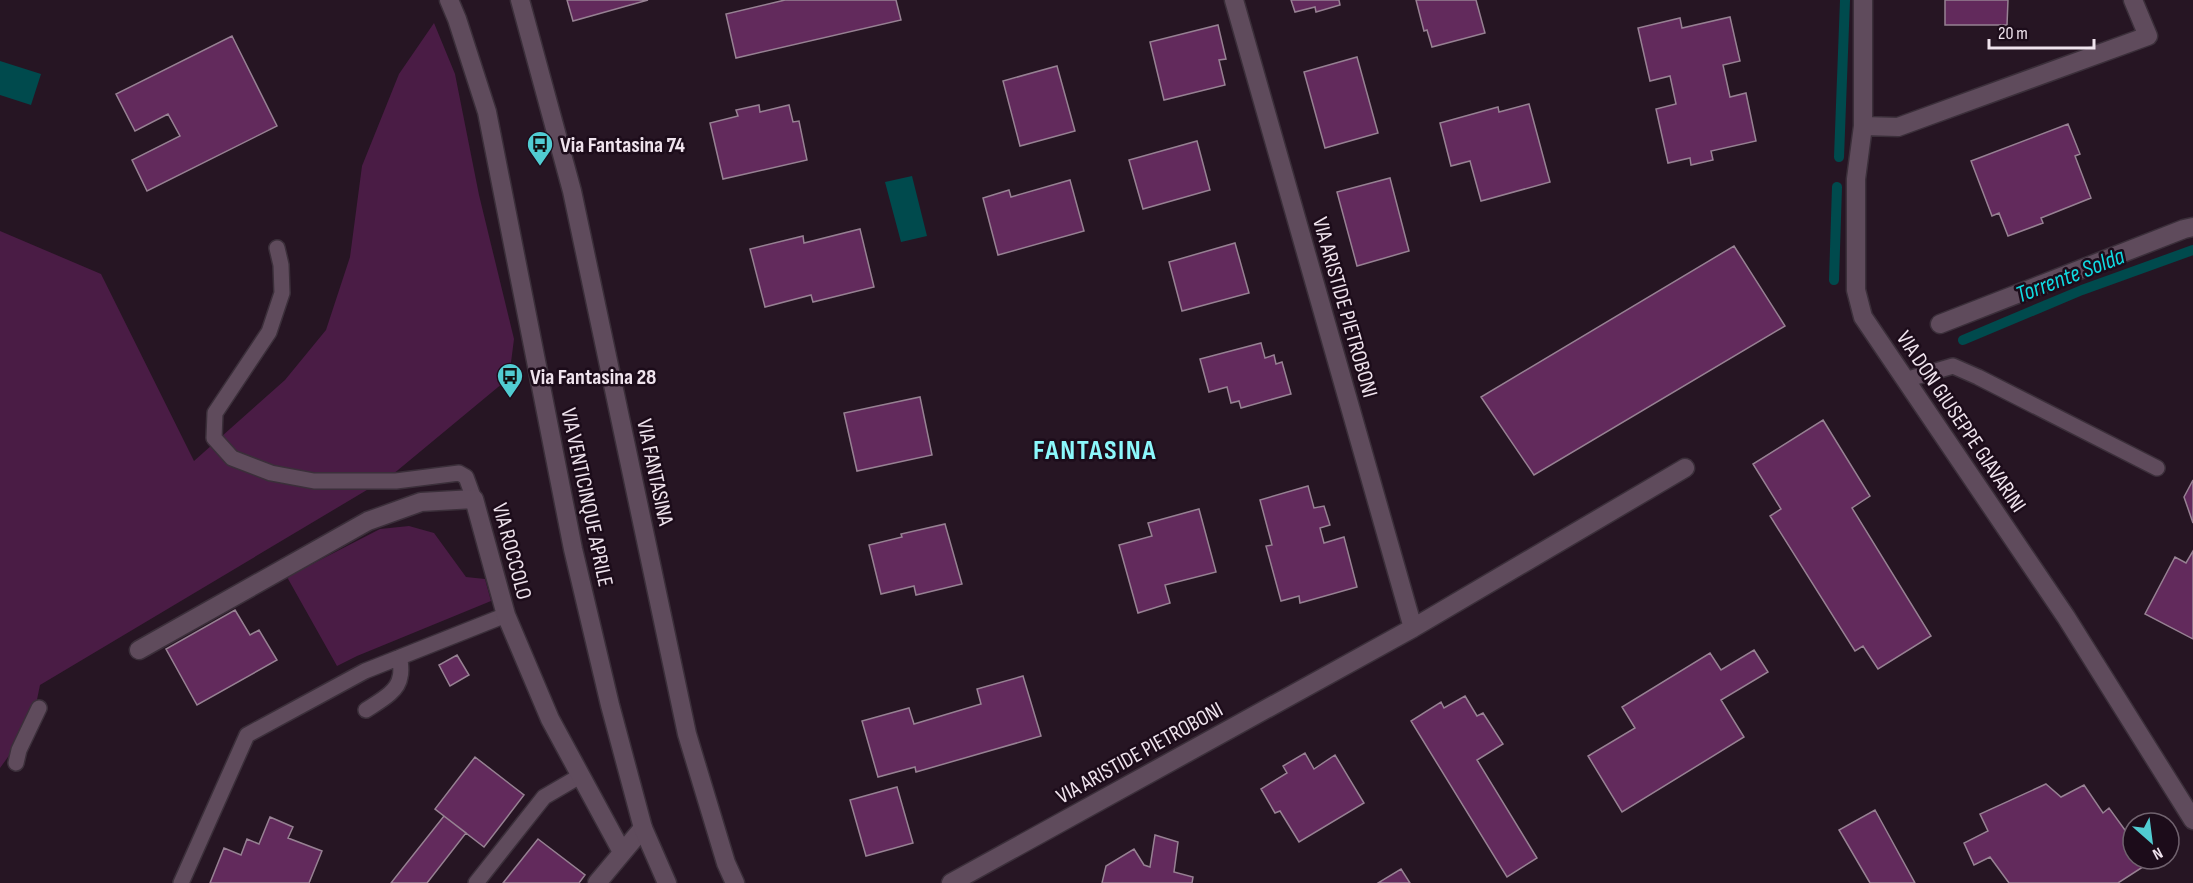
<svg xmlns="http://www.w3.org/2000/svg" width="2193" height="883" font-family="'Sofia Sans Condensed',sans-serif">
	<rect width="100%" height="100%" fill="#261523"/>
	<path fill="#4a1c45" d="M 434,23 L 455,74 L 479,195 L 514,339 L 509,378 L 392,475 L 40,685 L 32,724 L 0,768 L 0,231 L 101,274 L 194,461 L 285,380 L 326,330 L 350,257 L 362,166 L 399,74 Z
		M 409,526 L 434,533 L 466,577 L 485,579 L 491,601 L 357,656 L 337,666 L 287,577 L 380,529 Z"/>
	<path fill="#004a4d" d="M 0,61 L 41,74 L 31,105 L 0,95 Z
		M 912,176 L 927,236 L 901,242 L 885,182 Z"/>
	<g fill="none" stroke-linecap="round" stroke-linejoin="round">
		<path stroke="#004a4d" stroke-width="10" d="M 1839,157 L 1845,0
			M 1834,280 L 1837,187
			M 1963,340 L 2082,290 L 2193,250"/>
	</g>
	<path fill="#622a5c" stroke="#978193" stroke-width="1.5" d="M 567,0 L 648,0 L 573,21 Z
		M 785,0 L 896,0 L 901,20 L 736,58 L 726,14 Z
		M 1291,0 L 1339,0 L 1340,5 L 1316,12 L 1315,7 L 1295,12 Z
		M 1416,0 L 1476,0 L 1485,33 L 1432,47 L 1427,30 L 1424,31 Z
		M 1945,0 L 2008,0 L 2007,25 L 1945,25 Z
		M 1730,17 L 1740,61 L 1723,65 L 1730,97 L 1746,93 L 1756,141 L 1711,151 L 1713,160 L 1691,165 L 1690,158 L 1668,163 L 1656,109 L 1676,104 L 1670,76 L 1650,81 L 1638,28 L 1680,18 L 1682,28 Z
		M 1218,25 L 1226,59 L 1219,60 L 1225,85 L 1164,100 L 1150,42 Z
		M 232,36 L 277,126 L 147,191 L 132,160 L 180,136 L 168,114 L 135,131 L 116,94 Z
		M 1357,57 L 1378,133 L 1325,148 L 1304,72 Z
		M 1057,66 L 1075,131 L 1020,146 L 1003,81 Z
		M 1529,104 L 1550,182 L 1481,201 L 1470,161 L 1451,166 L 1440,123 L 1498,107 L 1499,112 Z
		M 759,105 L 760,112 L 789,105 L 793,122 L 799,121 L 807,160 L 723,179 L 710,123 L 738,116 L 736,110 Z
		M 2068,124 L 2080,154 L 2075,156 L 2091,198 L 2041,218 L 2043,223 L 2008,236 L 1999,213 L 1992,216 L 1971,161 Z
		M 1197,141 L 1210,190 L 1143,209 L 1129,160 Z
		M 1390,178 L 1409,251 L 1357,266 L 1337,192 Z
		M 1070,180 L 1084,231 L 998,255 L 983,198 L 1009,190 L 1011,197 Z
		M 860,229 L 874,287 L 813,302 L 811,295 L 765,307 L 750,249 L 803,236 L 804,243 Z
		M 1235,243 L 1249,293 L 1182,311 L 1169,262 Z
		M 1734,246 L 1785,326 L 1534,475 L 1481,397 Z
		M 1261,343 L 1265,358 L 1274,355 L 1276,364 L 1282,362 L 1291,394 L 1241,408 L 1239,401 L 1231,403 L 1227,387 L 1209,392 L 1200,359 Z
		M 920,397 L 932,455 L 857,471 L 844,413 Z
		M 1823,420 L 1870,496 L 1852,508 L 1931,636 L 1878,669 L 1863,646 L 1855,651 L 1770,516 L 1781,509 L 1753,464 Z
		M 2193,480 L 2193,523 L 2184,497 Z
		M 1308,486 L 1314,508 L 1324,506 L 1330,525 L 1320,528 L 1324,543 L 1344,537 L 1357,587 L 1300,603 L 1299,596 L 1281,601 L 1266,546 L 1272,545 L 1260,500 Z
		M 1199,509 L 1216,572 L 1165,585 L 1170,603 L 1138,613 L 1119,545 L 1152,536 L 1148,523 Z
		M 945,524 L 962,584 L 916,595 L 914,586 L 881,594 L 869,545 L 902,537 L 901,534 Z
		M 2193,551 L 2193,639 L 2145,614 L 2175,557 L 2186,563 Z
		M 235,610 L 250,635 L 259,630 L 277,660 L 197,705 L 166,649 Z
		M 1754,650 L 1768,672 L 1721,700 L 1744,737 L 1622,812 L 1588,756 L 1635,728 L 1622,707 L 1710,653 L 1721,670 Z
		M 457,655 L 469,675 L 450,686 L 439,665 Z
		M 1023,676 L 1041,736 L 916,772 L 915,767 L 878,777 L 862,721 L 909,708 L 914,724 L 981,704 L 977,689 Z
		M 1465,696 L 1477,716 L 1483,713 L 1503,744 L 1477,760 L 1537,858 L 1507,877 L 1411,721 L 1441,702 L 1444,708 Z
		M 1305,753 L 1314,769 L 1335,755 L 1364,803 L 1299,842 L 1280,811 L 1275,813 L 1261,789 L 1287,773 L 1283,766 Z
		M 475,757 L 524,795 L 484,847 L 435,809 Z
		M 2046,784 L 2061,797 L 2084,785 L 2103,813 L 2109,808 L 2133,841 L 2133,859 L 2146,859 L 2149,863 L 2118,883 L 2009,883 L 1990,857 L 1974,865 L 1964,843 L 1988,831 L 1980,814 Z
		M 897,787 L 913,843 L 866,856 L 850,800 Z
		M 1875,810 L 1915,883 L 1870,883 L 1839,830 Z
		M 444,816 L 466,833 L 427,883 L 391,883 Z
		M 270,817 L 293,827 L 288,838 L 322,851 L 309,883 L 210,883 L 224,848 L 241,855 L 247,839 L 259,844 Z
		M 1155,835 L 1178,842 L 1174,872 L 1193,877 L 1192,883 L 1102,883 L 1106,866 L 1134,849 L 1144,865 L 1150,867 Z
		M 538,839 L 585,875 L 579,883 L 503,883 Z
		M 1401,869 L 1410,883 L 1378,883 Z"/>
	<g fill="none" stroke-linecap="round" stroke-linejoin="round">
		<g stroke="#3b2f3a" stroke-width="18">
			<path id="lane" d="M 277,248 L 281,265 L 282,293 L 269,332 L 215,413 L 214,438 L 232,458 L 271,473 L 314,481 L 396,481 L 459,473 L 466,477 L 474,499
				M 1905,380 L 1953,366 L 1978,377 L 2157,468
				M 366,710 C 378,702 398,692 400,677 C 402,671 400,663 400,657
				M 16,763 L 19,750 L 39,708
				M 181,883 L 247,735 L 365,671 L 506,615
				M 476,883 L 544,797 L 580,776"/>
		</g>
		<g stroke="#3b2f3a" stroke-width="21">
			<path id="street" d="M 520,0 L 572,191 L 687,734 L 726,863 L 735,883
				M 1234,0 L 1413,628
				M 1863,0 L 1863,126 L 1856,179 L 1856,290 L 1863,317 L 2066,617 L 2193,820
				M 1863,126 L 1898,127 L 2148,36 L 2133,0
				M 1940,324 L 2184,229 L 2193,227
				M 139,650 L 368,521 L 421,502 L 474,499 L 506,615 L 550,719 L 622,852
				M 597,883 L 643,828
				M 951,883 L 1413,628 L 1685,468"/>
		</g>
		<g stroke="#3b2f3a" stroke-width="21">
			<path id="secondary" d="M 449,0 L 457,19 L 487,112 L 573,549 L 610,705 L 643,828 L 667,883"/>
		</g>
		<use href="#lane" stroke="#5f4b5c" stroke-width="15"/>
		<use href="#street" stroke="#5f4b5c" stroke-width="18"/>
		<use href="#secondary" stroke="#5f4b5c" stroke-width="18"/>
	</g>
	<defs>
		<g id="bus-pin" transform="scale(1.35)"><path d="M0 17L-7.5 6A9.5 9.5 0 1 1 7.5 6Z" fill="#51ccd2" stroke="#1c0c1a"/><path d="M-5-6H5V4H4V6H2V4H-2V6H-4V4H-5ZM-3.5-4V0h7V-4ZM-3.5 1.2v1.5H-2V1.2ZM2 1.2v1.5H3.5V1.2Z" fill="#111"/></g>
	</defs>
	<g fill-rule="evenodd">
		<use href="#bus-pin" x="540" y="144"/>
		<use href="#bus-pin" x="510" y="376"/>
	</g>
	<g text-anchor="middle" stroke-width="5" stroke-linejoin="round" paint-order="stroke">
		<g font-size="22" font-weight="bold" fill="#efe3ed" stroke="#1c0c1a" text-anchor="start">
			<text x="560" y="152">Via Fantasina 74</text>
			<text x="530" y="384">Via Fantasina 28</text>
		</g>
		<g font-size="22" fill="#efe3ed" stroke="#1c0c1a">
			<text transform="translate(1346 307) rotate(74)" y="8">VIA ARISTIDE PIETROBONI</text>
			<text transform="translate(1962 421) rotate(56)" y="8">VIA DON GIUSEPPE GIAVARINI</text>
			<text transform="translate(656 472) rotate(78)" y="8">VIA FANTASINA</text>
			<text transform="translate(588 497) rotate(78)" y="8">VIA VENTICINQUE APRILE</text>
			<text transform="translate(513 551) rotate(75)" y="8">VIA ROCCOLO</text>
			<text transform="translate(1139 752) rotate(-29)" y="8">VIA ARISTIDE PIETROBONI</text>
		</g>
		<g font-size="24" font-style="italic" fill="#11dae1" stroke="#1c0c1a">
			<text transform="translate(2070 275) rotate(-21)" y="8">Torrente Solda</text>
		</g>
		<g font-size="28" font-weight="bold" letter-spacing="1.5" fill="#8cf8fc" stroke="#1c0c1a">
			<text x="1095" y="459">FANTASINA</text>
		</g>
	</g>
	<g transform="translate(2151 841) rotate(152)"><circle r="28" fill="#1c0c1a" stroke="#70626e" stroke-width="1.5"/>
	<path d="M0-4.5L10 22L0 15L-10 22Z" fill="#51ccd2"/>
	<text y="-9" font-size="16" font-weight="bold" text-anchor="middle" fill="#efe3ed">N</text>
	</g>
	<path d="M1989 39v9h105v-9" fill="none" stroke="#efe3ed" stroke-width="3"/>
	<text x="1998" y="39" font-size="18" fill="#efe3ed" stroke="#1c0c1a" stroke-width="4.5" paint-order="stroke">20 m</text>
</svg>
